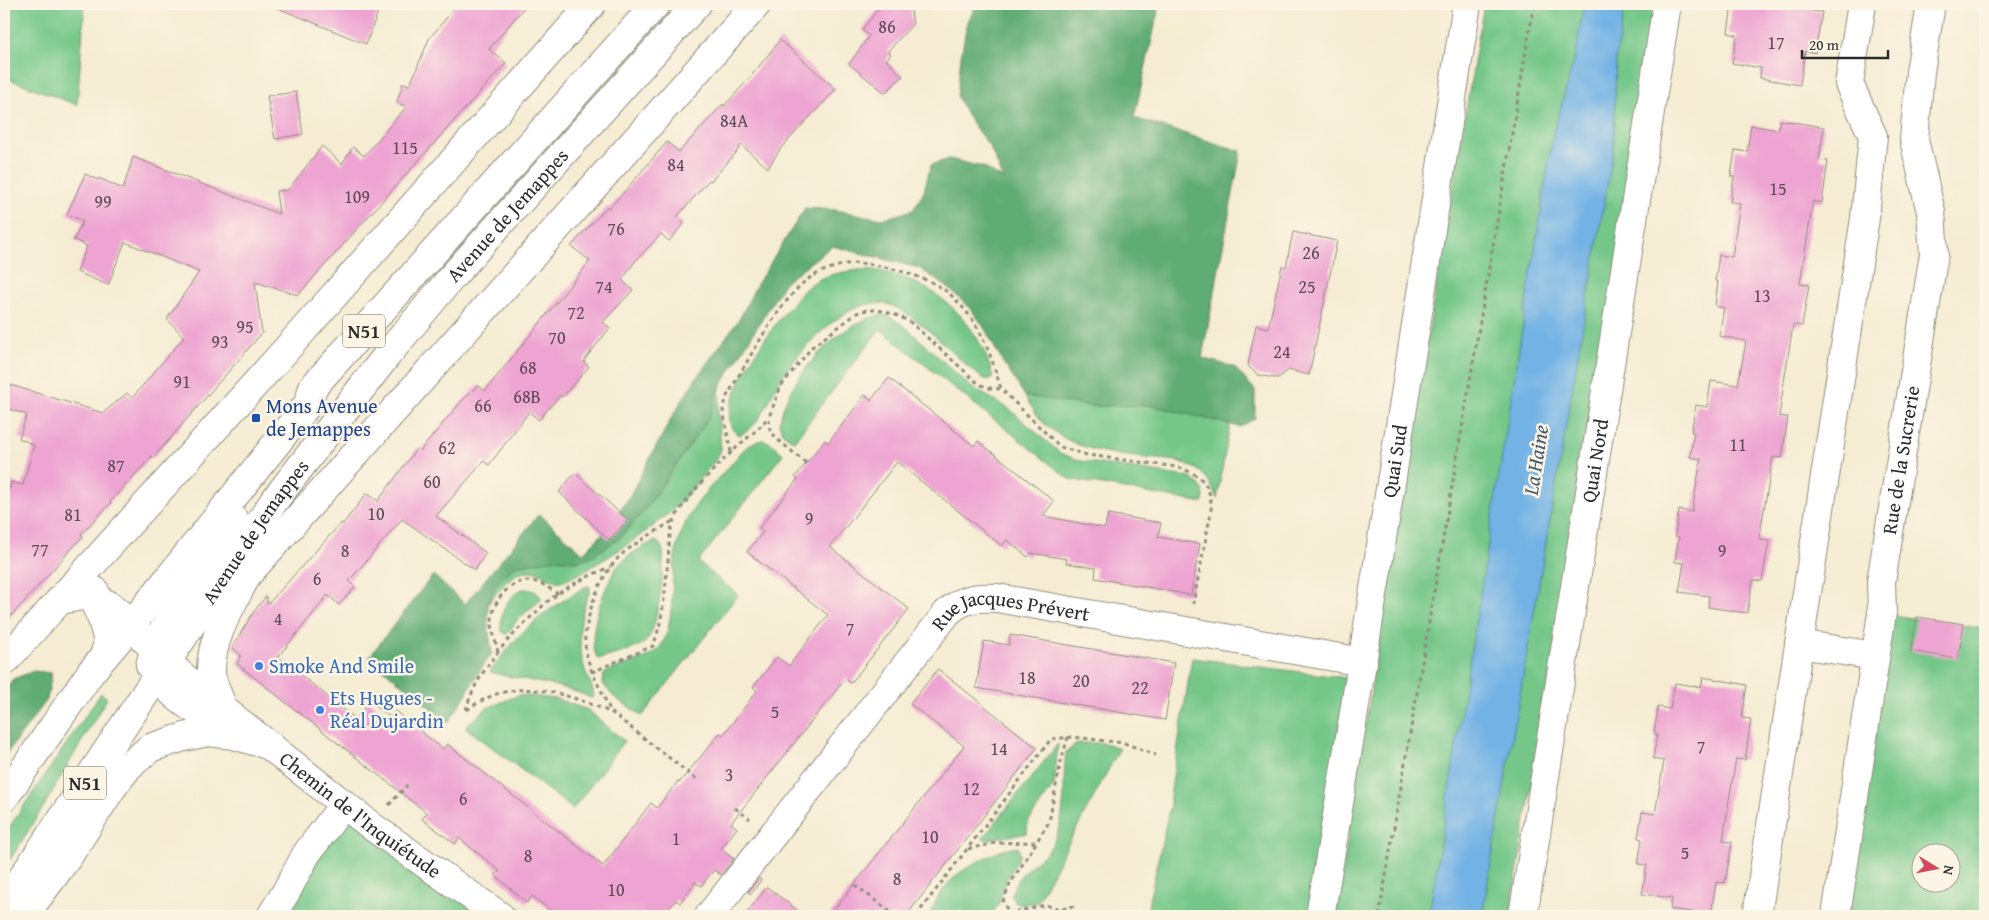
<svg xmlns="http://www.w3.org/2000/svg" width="1989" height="920" font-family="'Gentium Book Plus',serif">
	<rect width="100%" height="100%" fill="#fcf5e5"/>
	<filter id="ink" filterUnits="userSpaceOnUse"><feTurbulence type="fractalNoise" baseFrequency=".02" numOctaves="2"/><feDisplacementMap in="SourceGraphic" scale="10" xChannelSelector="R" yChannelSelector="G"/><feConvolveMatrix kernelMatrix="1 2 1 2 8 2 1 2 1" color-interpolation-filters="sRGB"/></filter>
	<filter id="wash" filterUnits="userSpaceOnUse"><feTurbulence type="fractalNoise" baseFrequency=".0096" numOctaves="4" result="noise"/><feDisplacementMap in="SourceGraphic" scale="20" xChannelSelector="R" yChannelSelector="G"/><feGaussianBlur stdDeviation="1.12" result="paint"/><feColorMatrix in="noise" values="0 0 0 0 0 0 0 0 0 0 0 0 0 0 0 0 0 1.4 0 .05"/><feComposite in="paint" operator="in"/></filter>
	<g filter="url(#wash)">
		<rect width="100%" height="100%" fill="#f5ecd3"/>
		<path fill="#75c789" stroke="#50795a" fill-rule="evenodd" d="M 4,4 L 85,4 L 77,105 L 4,77 Z
			M 1484,4 L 1661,4 L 1510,916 L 1336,916 L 1406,465 Z
			M 868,269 C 929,277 978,317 993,377 L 990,380 L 982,378 C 953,356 929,325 897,308 C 856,285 802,348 782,377 C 768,398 764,423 740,435 C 699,419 789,301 810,285 C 825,273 850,271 868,269 Z
			M 882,315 L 892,318 L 908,329 L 971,387 L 1008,408 L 1060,453 L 1081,461 L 1188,477 C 1200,483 1206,489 1203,503 L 1069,479 L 880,329 L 794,441 L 784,434 L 779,424 C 781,416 783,407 787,399 C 801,366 845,320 882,315 Z
			M 720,386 L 718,413 L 721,450 L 717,458 C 701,477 686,499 667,515 C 638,539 604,561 571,578 C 554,587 551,576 536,572 C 515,566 499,589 488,604 L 496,584 L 515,566 L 554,559 L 579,561 L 620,538 L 647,507 L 710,416 L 716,394 Z
			M 1025,396 L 1091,406 L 1150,405 L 1230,424 L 1217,499 C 1208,475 1201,469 1177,461 C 1135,456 1084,456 1051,429 C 1039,421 1032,408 1025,396 Z
			M 763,440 L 771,443 L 783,454 L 698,562 L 738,595 L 642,716 L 613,696 L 603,684 L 604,674 C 619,664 651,661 661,646 C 676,621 670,580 676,552 C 681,520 703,494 725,471 C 733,463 742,449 751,444 C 754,442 759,441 763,440 Z
			M 656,541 C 661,545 663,548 663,554 C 664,572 658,627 647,640 C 642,648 608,657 598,659 C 584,639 604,589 615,570 C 623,557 643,546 656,541 Z
			M 587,586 L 590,587 L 590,591 C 578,617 577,643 585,670 C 588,679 593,686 594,696 L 591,698 C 559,683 524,681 490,672 C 519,631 544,611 587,586 Z
			M 522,589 C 532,589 537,591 542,599 L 518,619 L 506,635 L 501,630 C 501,611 505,600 522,589 Z
			M 1892,615 L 1985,629 L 1985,916 L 1848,916 ZM 1922,852 L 1952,852 L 1952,882 L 1922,882 Z
			M 1192,658 L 1347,678 L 1310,916 L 1146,916 L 1170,805 L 1170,796 Z
			M 101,693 L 107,698 L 44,806 L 4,869 L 4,835 Z
			M 519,695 L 556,699 L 588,710 L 624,741 L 573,809 L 465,727 L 487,708 Z
			M 1078,743 L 1104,743 L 1120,748 L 1037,902 L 1022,905 L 1016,903 L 1011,896 C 1018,866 1042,864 1053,843 C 1068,815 1062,782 1066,752 Z
			M 1058,744 L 1054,785 L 1028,822 L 1027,833 C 1013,837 999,836 985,840 L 983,838 Z
			M 344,804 L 500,916 L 290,916 L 286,893 Z
			M 1018,847 L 1020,855 L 1004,885 L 999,904 L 990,916 L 930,916 C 940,887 954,874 981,860 C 995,853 1003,849 1018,847 Z"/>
		<path fill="#60ac75" stroke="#466c50" d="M 977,4 L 1160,4 L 1134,118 L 1241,151 L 1202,358 L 1234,367 L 1255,390 L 1255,418 L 1240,427 L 1150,405 L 1091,406 L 1025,396 L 1002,361 L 982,324 L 968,306 L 947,287 L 919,268 L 832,246 L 785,282 L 716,394 L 710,416 L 647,507 L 620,538 L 594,555 L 579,561 L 554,559 L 515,566 L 496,584 L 488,604 L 488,625 L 492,653 C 476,675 464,700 448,723 L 369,657 L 433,575 L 465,604 L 539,514 L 583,553 L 601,535 L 628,499 L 672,417 L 694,381 L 740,318 L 756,286 L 805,208 L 836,210 L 882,219 L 913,210 L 923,194 L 931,165 L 949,159 L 983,167 L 1004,180 L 991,149 L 972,123 L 957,97 L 961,56 L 967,23 Z
			M 34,671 L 52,673 L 47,700 L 4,757 L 4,690 L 13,679 Z"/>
		<path fill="#72b2e5" stroke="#4e6e88" d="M 1584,4 L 1625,4 L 1616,57 L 1614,146 L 1482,916 L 1429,916 L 1553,135 L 1576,53 Z"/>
		<g id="blocks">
			<path fill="#eea4d2" d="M 268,4 L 381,4 L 366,44 Z
				M 458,4 L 527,4 L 489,49 L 506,63 L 298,295 L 255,282 L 262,333 L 153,458 L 152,456 L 110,502 L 111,503 L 81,534 L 83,536 L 4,624 L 4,488 L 10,489 L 11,482 L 23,485 L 34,445 L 19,438 L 27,415 L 4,407 L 4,383 L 103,413 L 127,393 L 132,398 L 184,337 L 167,319 L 199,272 L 125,242 L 108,285 L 77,272 L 87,246 L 74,240 L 83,221 L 67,214 L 85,174 L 98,180 L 99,178 L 123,189 L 133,157 L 279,214 L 276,191 L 288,190 L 322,146 L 342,164 L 353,147 L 364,156 L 406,107 L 397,102 L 403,83 L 410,85 L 429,39 Z
				M 882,4 L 910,4 L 913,24 L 888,51 L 891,54 L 886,60 L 903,76 L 885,93 L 849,64 L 869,36 L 862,30 Z
				M 1732,4 L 1813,4 L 1812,11 L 1822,12 L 1815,53 L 1805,51 L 1800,85 L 1760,78 L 1761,68 L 1732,63 L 1737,35 L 1728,33 Z
				M 780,40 L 836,89 L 781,148 L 768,168 L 741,145 L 736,153 L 711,181 L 709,180 L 677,217 L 684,224 L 669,241 L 661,234 L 636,260 L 622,280 L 633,290 L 603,322 L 610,328 L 586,358 L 584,362 L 589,367 L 562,397 L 560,395 L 539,420 L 529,412 L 489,465 L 484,461 L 436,516 L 486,553 L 475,570 L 402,519 L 349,581 L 355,587 L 339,605 L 328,595 L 278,657 L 356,719 L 369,701 L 390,717 L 395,711 L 443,749 L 447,744 L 603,866 L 651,803 L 657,808 L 678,781 L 679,783 L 720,733 L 723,735 L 757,691 L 753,687 L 777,657 L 789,666 L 828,615 L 747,552 L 763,532 L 759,528 L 798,479 L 795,477 L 825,440 L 828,443 L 865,395 L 871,400 L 889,378 L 974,446 L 978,441 L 1054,501 L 1043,516 L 1105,528 L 1108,514 L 1161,523 L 1158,537 L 1200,544 L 1191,595 L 1095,578 L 1096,568 L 1066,563 L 1067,559 L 1031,553 L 1028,557 L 1007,540 L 1002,546 L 897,462 L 830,547 L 909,609 L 851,683 L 845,679 L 731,823 L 737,828 L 721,849 L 734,859 L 721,875 L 714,870 L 701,886 L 695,882 L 680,903 L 676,900 L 663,916 L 558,916 L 532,896 L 527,903 L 495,875 L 500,871 L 459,838 L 455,844 L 422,819 L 427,813 L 237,664 L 241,655 L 232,647 L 253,613 L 266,596 L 268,604 L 341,523 L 343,524 L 367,493 L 378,501 L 417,448 L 420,451 L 460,403 L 478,385 L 485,391 L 590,261 L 571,246 L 607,207 L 609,208 L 624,192 L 667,142 L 679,152 L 723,104 L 724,106 L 748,80 Z
				M 296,92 L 303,134 L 275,139 L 267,96 Z
				M 1780,120 L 1824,127 L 1819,160 L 1828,161 L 1822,203 L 1813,201 L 1800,284 L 1809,285 L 1802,326 L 1793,325 L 1784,382 L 1779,416 L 1788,417 L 1782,458 L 1773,457 L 1759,539 L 1769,540 L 1762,581 L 1753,580 L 1747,613 L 1708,607 L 1709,596 L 1679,592 L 1684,563 L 1675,562 L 1679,537 L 1675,536 L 1679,510 L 1692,512 L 1701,459 L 1690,457 L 1694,432 L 1691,432 L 1696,405 L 1707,407 L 1711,381 L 1738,385 L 1746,341 L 1719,336 L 1724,308 L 1715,306 L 1718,281 L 1715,281 L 1719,255 L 1732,257 L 1740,203 L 1730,202 L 1734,177 L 1731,176 L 1735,150 L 1747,152 L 1751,125 L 1778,130 Z
				M 1293,232 L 1337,241 L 1309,375 L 1289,370 L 1278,378 L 1274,378 L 1258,375 L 1248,366 L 1256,325 L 1268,328 L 1282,266 L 1286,267 Z
				M 575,473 L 628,520 L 609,540 L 559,492 Z
				M 1917,617 L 1964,624 L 1958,659 L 1911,651 Z
				M 1010,635 L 1174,663 L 1165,720 L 976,688 L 984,641 L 1009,645 Z
				M 938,669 L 1037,748 L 906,916 L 829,916 L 964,746 L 910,704 Z
				M 1703,677 L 1747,685 L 1742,718 L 1751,719 L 1745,760 L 1736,759 L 1729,800 L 1723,841 L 1732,842 L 1725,883 L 1716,882 L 1711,915 L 1670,909 L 1672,898 L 1642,894 L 1647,865 L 1638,864 L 1642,839 L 1638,838 L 1642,812 L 1655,814 L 1664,761 L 1653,759 L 1657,734 L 1654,734 L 1658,707 L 1670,709 L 1675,683 L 1701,687 Z
				M 759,878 L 761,880 L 751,894 L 748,892 Z
				M 767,887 L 805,916 L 744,916 Z"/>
		</g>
	</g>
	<g filter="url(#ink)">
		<use href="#blocks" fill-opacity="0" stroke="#908c7f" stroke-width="1"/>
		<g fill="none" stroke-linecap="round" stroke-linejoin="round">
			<g stroke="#908c7f" stroke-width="30">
				<g id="minor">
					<path d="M 95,591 L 95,604 L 102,619 L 108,642 L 104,656"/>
					<path id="s1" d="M 60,600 L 89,595 L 111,606 L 121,614 L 141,636 L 179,673 L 224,710 L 374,828 L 500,916"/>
					<path d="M 1799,644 L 1875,656"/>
					<path d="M 4,662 L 284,352 L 592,4"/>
					<path d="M 224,710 C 220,699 212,684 211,673 C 210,638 232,605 247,575 L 757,4"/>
					<path d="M 271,916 L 286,892 L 307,853 L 344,804"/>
					<path id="s2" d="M 709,916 L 947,613 C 963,598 976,597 997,598 L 1363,662"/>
					<path id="s3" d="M 1320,916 C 1372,613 1418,308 1467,4"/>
					<path id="s4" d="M 1523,916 L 1667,4"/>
					<path d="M 1757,916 L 1865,218 L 1873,136 L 1849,84 L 1862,4"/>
					<path id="s5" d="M 1836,916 L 1882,613 L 1881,582 L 1934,254 L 1931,212 L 1914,140 L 1920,72 L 1931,4"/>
				</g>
			</g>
			<g stroke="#908c7f" stroke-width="30">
				<g id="major">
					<path d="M 91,672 L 131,625 L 308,404 L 313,387 L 656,4"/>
					<path d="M 234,735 C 205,715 166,697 150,665 L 157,640 L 234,520"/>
					<path id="s6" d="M 4,905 L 274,501 L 388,354 L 451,278 L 697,4"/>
					<path d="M 24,916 L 68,857 L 112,788 L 129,766 L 150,748 L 184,737 L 208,732 L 234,735 L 271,746"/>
				</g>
			</g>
			<g stroke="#908c7f" stroke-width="30">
				<path id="highway" d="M 4,798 L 91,672"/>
			</g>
			<path stroke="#908c7f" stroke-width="3" stroke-dasharray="4 4" stroke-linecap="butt" d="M 731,452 L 723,410 L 727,396 C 748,361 774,310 803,283 C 815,272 840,264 856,263 C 878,263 925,276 943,289 C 951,294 959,303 965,310 C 985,334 992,360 1001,389
				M 806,463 L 777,439 L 770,430 L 769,417 L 781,386 L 812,347 L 857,313 L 867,310 L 878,310 L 896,315 L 910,322 L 979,384 L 988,388 L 1001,389 L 1060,447 L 1087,455 L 1177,467 C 1202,475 1212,484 1211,512 L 1193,604
				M 498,652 C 496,642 492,632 492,621 C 492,601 509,580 530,581 C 540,581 550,589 558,594
				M 592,672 C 587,659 583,644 586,630 C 590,605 601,575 619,557 C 635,542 656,532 674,520
				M 466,710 C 475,675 506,640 532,616 C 539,610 545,603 552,598 C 570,585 590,575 610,567
				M 467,710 C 473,706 480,701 487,698 C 526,679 573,696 610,712
				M 1068,737 L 1060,765 L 1049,822 L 1010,884 L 1003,901 L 1009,914 L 1045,905 L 1060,909 L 1075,906
				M 696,779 L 611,712 L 592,672 L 653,646 C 664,618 665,589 668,560 C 669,547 669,530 675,518 C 689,493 722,460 744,441 C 753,433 761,427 768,417
				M 389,805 L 407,785
				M 735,808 L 750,819
				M 968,849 L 995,843 L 1036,842
				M 855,885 L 896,916
				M 916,916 L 1051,739 L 1073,737 L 1124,743 L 1156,755
				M 1379,916 L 1534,4"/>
			<use href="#minor" stroke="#fff" stroke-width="28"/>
			<use href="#major" stroke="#fff" stroke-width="28"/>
			<use href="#highway" stroke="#fff" stroke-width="28"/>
		</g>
	</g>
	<rect fill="#1a4fb4" stroke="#fcf5e5" stroke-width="2" x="251" y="413" width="10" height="10" rx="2.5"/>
	<g fill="#3f7fe0" stroke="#fcf5e5" stroke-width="2">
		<circle cx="259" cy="666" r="5"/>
		<circle cx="320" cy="710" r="5"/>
	</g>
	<g text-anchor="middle" stroke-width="5" stroke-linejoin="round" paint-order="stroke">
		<g font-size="18" fill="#5c4955">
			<text x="887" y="33">86</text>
			<text x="1776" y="49">17</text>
			<text x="734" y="127">84A</text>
			<text x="405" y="154">115</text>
			<text x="676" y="171">84</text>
			<text x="1778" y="195">15</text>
			<text x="357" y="203">109</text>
			<text x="103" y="208">99</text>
			<text x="616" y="235">76</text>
			<text x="1311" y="259">26</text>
			<text x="604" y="293">74</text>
			<text x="1307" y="293">25</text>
			<text x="1762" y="302">13</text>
			<text x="576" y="319">72</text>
			<text x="245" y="333">95</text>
			<text x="557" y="344">70</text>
			<text x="220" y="348">93</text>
			<text x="1282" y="358">24</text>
			<text x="528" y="374">68</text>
			<text x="182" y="388">91</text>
			<text x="527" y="403">68B</text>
			<text x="483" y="412">66</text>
			<text x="1738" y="451">11</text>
			<text x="447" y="454">62</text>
			<text x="116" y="472">87</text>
			<text x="432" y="488">60</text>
			<text x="376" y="520">10</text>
			<text x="73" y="521">81</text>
			<text x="809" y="525">9</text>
			<text x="40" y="556">77</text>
			<text x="345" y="557">8</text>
			<text x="1722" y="557">9</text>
			<text x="317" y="585">6</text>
			<text x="278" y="625">4</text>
			<text x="850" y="635">7</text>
			<text x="1027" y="684">18</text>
			<text x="1081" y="687">20</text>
			<text x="1140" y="694">22</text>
			<text x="775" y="718">5</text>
			<text x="1701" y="753">7</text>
			<text x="999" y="755">14</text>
			<text x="729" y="781">3</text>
			<text x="971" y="795">12</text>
			<text x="463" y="805">6</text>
			<text x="930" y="843">10</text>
			<text x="676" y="845">1</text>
			<text x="1685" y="859">5</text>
			<text x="528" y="862">8</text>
			<text x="897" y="885">8</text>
			<text x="616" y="896">10</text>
		</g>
		<g fill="#fcf5e5" stroke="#6a6863" stroke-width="1">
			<rect x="343" y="314.5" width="42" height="33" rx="4"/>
			<rect x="64" y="766.5" width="42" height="33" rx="4"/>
		</g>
		<g font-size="19" font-weight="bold" fill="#2b2b2b">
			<text x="364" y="338">N51</text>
			<text x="85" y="790">N51</text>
		</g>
		<g font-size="20" fill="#2b2b2b" stroke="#fcf5e5">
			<text dy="7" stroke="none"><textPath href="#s6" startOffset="855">Avenue de Jemappes</textPath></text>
			<text dy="7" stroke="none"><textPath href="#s3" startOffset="461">Quai Sud</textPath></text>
			<text dy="7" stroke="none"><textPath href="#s4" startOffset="461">Quai Nord</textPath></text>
			<text dy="7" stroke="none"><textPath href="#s5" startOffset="461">Rue de la Sucrerie</textPath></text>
			<text dy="7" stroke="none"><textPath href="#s6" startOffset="450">Avenue de Jemappes</textPath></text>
			<text dy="7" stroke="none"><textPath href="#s2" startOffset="450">Rue Jacques Prévert</textPath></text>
			<text dy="7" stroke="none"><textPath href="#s1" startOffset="380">Chemin de l'Inquiétude</textPath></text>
		</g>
		<g font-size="20" fill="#164399" stroke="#fcf5e5" text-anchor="start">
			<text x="266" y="413">Mons Avenue<tspan x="266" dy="23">de Jemappes</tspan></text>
		</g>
		<g font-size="20" fill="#366cbe" stroke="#fcf5e5" text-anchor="start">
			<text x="269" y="673">Smoke And Smile</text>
			<text x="330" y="705">Ets Hugues -<tspan x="330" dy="23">Réal Dujardin</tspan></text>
		</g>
		<g font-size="21" font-style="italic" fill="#445a6c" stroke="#fcf5e5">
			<text transform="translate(1536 460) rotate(-81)" y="7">La Haine</text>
		</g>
	</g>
	<rect width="1989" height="920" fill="none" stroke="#fcf5e5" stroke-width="20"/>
	<g transform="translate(1936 868) rotate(100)"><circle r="24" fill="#fcf5e5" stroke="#a8a49b"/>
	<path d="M0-4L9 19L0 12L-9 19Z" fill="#d1495b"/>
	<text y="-8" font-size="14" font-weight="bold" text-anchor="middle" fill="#2b2b2b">N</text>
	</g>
	<path d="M1802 50v8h86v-8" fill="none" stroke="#2b2b2b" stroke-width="2.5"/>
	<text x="1809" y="50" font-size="15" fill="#2b2b2b" stroke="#fcf5e5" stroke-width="4" paint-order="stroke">20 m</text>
</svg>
